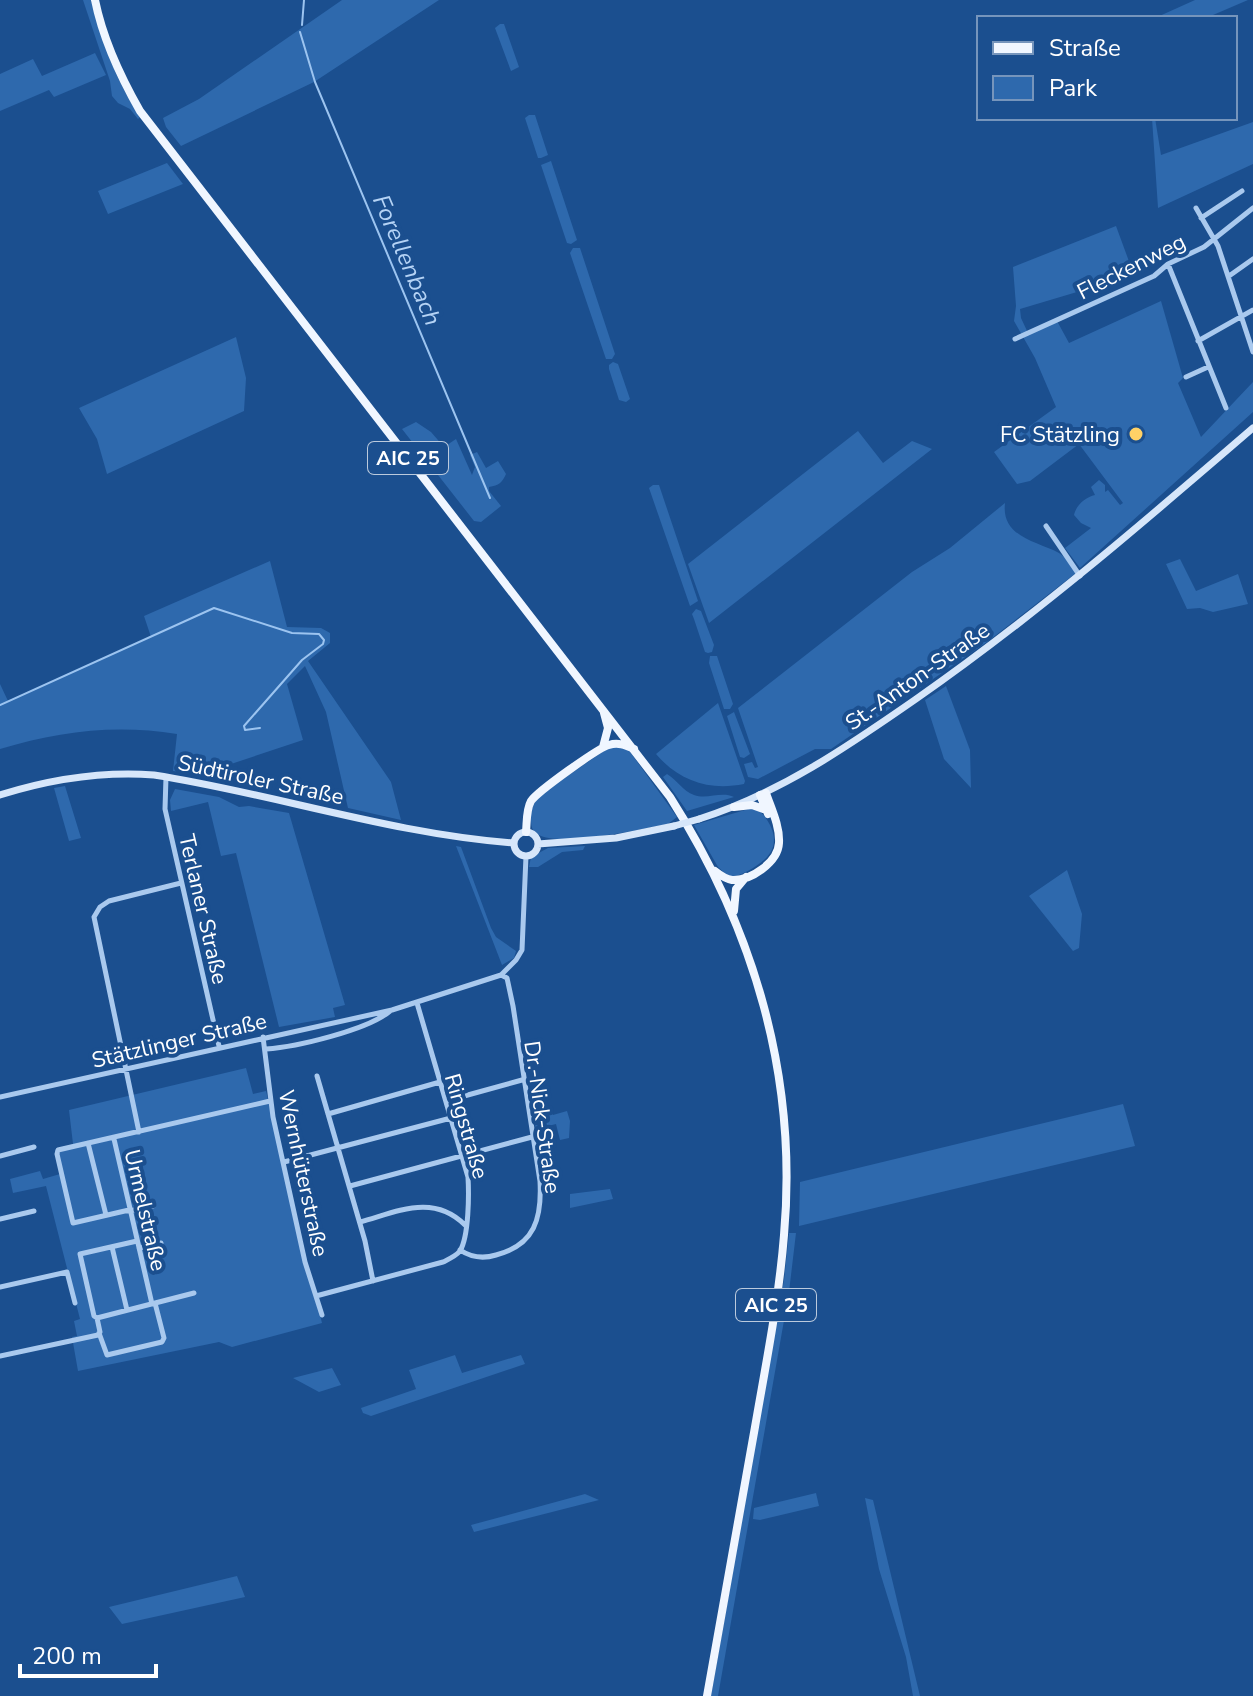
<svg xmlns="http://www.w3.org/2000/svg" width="1253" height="1696" font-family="'Nunito Sans',sans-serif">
	<rect width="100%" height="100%" fill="#1b4f8f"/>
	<path fill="#2e69ad" d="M 83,0 L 91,0 C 102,42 116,81 140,117 L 138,119 L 130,109 L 118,103 L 112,96 L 110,81 Z
		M 342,0 L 439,0 L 314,82 L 181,146 L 166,127 L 163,118 L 199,99 Z
		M 1195,0 L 1248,0 L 1206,18 L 1155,18 Z
		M 500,24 L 504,24 L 519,67 L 511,71 L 495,28 Z
		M 95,53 L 106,75 L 54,97 L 49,90 L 0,111 L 0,74 L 33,59 L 42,76 Z
		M 529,115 L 535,115 L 548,155 L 541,158 L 538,158 L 525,118 Z
		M 1152,118 L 1155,118 L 1161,155 L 1253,122 L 1253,164 L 1158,208 Z
		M 551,161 L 577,240 L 571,244 L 567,243 L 541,165 Z
		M 167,163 L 183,184 L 108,214 L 98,191 Z
		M 1116,226 L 1134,275 L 1020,309 L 1021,318 L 1028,333 L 1057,321 L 1069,343 L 1161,301 L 1183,378 L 1178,383 L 1201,437 L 1253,382 L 1253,412 L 1080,568 L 1065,548 L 1091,528 L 1081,523 L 1074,515 C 1076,505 1086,497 1095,495 L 1091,487 L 1099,480 L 1105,485 L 1105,492 L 1108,490 L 1120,505 L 1123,503 L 1079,444 L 1030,481 L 1017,484 L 994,452 L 1056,407 L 1035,358 L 1014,321 L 1016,306 L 1013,267 Z
		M 573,248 L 580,248 L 615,354 L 612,359 L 606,359 L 570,253 Z
		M 236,337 L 246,378 L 244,411 L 107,474 L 97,439 L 79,408 Z
		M 613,362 L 618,364 L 630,399 L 626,402 L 619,400 L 609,369 L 609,365 Z
		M 416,422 L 431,432 L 444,447 L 456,439 L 472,475 L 475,467 L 470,455 L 477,452 L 486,468 L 498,461 L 506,474 C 502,483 499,485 489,487 L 489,491 L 501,506 L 481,522 L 474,521 L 402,429 Z
		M 858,431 L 883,463 L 912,441 L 932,449 L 709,623 L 688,564 Z
		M 653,485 L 659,485 L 698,601 L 690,606 L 649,488 Z
		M 1005,503 C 1001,537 1036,541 1059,553 C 1066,557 1071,566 1076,573 L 987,642 L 831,749 L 815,749 L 758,779 L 748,777 L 744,764 L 752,762 L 755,768 L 758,767 L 738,708 L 912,572 L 950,548 Z
		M 1180,559 L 1196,591 L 1238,574 L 1248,604 L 1213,612 L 1200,608 L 1187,609 L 1166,564 Z
		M 270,561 L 287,627 L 321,628 L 330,633 L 330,643 L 308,661 L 391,782 L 401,820 L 348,808 L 326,712 L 305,666 L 287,684 L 303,740 L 201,774 L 173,771 L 177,734 C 116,724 59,731 0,749 L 0,684 L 8,701 L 151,637 L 144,616 Z
		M 696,609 L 701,611 L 714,645 L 712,652 L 708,653 L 705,652 L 694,619 L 692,614 Z
		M 710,656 L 717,656 L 733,704 L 730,709 L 724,709 L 709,663 Z
		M 946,686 L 970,750 L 971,788 L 944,759 L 925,700 Z
		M 718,703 L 745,781 L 744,784 C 709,791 679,781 656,754 Z
		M 734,712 L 750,754 L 744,758 L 740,757 L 727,716 Z
		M 611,746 L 628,749 L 677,817 L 668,824 C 643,829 559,847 539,835 C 532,832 531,826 531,820 C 530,808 535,801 543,793 Z
		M 667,774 C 677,780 683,791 694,795 C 707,800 721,791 734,797 L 687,811 L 663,777 Z
		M 65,786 L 81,838 L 69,841 L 54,788 Z
		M 175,789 L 219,797 L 239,807 L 249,806 L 289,813 L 345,1005 L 333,1008 L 335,1017 L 279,1027 L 236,853 L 221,856 L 208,802 L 171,811 L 170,800 Z
		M 752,808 C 762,811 765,816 770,825 C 780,845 770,858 753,868 C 744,873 738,877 728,876 L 718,867 L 694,825 Z
		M 456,846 L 461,847 L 491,928 L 496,937 L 516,951 L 514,958 L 502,965 Z
		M 585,846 L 583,850 L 562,852 L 538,867 L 529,867 L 531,857 L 548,848 Z
		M 1067,870 L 1082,914 L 1079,948 L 1073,951 L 1029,896 Z
		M 246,1068 L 253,1094 L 266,1091 L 322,1323 L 232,1347 L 219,1342 L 78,1371 L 72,1337 L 77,1336 L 74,1321 L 80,1319 L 46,1186 L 13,1193 L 10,1179 L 40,1171 L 43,1179 L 60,1174 L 55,1150 L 73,1144 L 69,1110 Z
		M 1123,1104 L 1135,1146 L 799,1226 L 800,1182 Z
		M 551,1110 L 553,1115 L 567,1111 L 570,1121 L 569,1138 L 560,1140 L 556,1124 L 536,1129 L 533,1115 Z
		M 610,1189 L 613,1199 L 570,1208 L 570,1194 Z
		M 789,1233 L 796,1233 L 789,1292 L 718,1696 L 711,1696 L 784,1280 Z
		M 455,1355 L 462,1373 L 521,1355 L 525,1364 L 371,1416 L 363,1413 L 361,1408 L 416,1389 L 409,1370 Z
		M 332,1368 L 341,1385 L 319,1392 L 293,1378 Z
		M 816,1493 L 819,1506 L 760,1520 L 753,1519 L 754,1508 Z
		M 585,1494 L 599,1500 L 474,1532 L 471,1525 Z
		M 865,1498 L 873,1500 L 920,1696 L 913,1696 L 906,1657 L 879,1569 Z
		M 237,1576 L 245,1597 L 122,1624 L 109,1607 Z"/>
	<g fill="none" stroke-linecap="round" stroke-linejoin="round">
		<path stroke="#9cc4f0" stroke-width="2" d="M 302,25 L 304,0
			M 300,32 L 315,82 L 490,498
			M 0,705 L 214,608 L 292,633 L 319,634 L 324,640 L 323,644 L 302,660 L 244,726 L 245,730 L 260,728"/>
		<path stroke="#a9c9ee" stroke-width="5" d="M 1196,208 L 1218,246 L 1253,352
			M 1201,218 L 1242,191
			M 1168,264 L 1226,408
			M 1229,276 L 1253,259
			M 1015,339 L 1154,276 L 1168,264 L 1204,247 L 1253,208
			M 1198,341 L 1253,310
			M 1186,377 L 1208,367
			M 1046,526 L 1080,576
			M 166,777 L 165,809 L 219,1046
			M 263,1037 L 273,1117 L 305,1262 L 322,1315
			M 266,1049 C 296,1047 368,1030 390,1011
			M 317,1076 L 365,1241 L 373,1281
			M 0,1097 L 392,1010 L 501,975 L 516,960 L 522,950 L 526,856
			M 446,1101 L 522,1080
			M 328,1114 L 440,1082
			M 139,1132 L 94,917 L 100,907 L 109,901 L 181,883
			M 114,1139 L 152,1304
			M 88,1143 L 106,1215
			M 0,1156 L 34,1147
			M 284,1162 L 451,1118
			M 350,1186 L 532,1137
			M 129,1210 L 73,1223 L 57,1154 L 58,1150 L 270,1101
			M 129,1211 L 153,1206
			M 0,1219 L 34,1211
			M 360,1222 C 397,1212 433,1193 465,1225
			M 112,1247 L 127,1310
			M 139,1248 L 161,1243
			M 460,1250 C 472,1258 483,1259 496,1255 C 535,1245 542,1218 540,1181 L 513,1006 L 507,978 L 501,975
			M 0,1287 L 67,1272 L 75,1303
			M 316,1296 L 443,1262 C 449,1259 456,1256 460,1251 C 469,1236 469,1194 468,1177 L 417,1003
			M 97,1318 L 194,1293
			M 99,1333 L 107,1355 L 162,1342 L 164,1338 L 155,1303
			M 0,1356 L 98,1335 L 100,1332 L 97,1318 L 94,1316 L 80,1254 L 137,1241"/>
		<path stroke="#d6e6fa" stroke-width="7" d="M 0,795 C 51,779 100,771 154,775 C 275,794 392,834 514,843
			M 699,819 C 780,793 847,747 916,699 C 1035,616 1144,522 1253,428
			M514 844a12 12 0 1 1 24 0a12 12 0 1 1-24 0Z
			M 538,844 L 616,838 L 674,826"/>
		<path stroke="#f0f6ff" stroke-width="8" d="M 95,0 C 103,40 120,76 140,111 L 670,797 C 754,929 798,1077 784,1235 C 779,1299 766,1363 755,1427 C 739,1517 723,1606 707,1696
			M 603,747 L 608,728 L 604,713
			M 760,795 L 768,814
			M 734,807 L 752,805 L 766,810
			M 526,832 C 527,822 526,810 531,801 C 538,791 598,748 609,745 C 618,742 625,745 634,749
			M 715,871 C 720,875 726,879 732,880 C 751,881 778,862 779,843 C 780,826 771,808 766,793
			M 734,911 L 736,889 L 746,877"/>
		<path stroke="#d6e6fa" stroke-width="7" d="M 674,826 L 699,819"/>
	</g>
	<circle fill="#ffd166" stroke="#1b4f8f" stroke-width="3" cx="1136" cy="434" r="8"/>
	<g text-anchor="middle" stroke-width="8" stroke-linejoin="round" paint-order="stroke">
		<g fill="#1b4f8f" stroke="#bbcadd" stroke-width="2">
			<rect x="368" y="442" width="80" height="32" rx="6"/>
			<rect x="736" y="1289" width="80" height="32" rx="6"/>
		</g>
		<g font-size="20" font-weight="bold" fill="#fff">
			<text x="408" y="465">AIC 25</text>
			<text x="776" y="1312">AIC 25</text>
		</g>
		<g font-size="22" fill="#fff" stroke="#1b4f8f">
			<text transform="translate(1131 266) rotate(-27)" y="8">Fleckenweg</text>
			<text transform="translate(917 676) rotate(-35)" y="8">St.-Anton-Straße</text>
			<text transform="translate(261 779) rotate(12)" y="8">Südtiroler Straße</text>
			<text transform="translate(204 909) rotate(77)" y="8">Terlaner Straße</text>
			<text transform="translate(179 1040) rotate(-13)" y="8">Stätzlinger Straße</text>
			<text transform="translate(543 1117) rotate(82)" y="8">Dr.-Nick-Straße</text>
			<text transform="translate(467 1126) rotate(74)" y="8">Ringstraße</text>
			<text transform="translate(304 1173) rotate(78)" y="8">Wernhüterstraße</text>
			<text transform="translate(146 1210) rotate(77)" y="8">Urmelstraße</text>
		</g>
		<g font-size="22" fill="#fff" stroke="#1b4f8f" text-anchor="end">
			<text x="1120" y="442">FC Stätzling</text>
		</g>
		<g font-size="24" font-style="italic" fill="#b5d3f5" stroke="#1b4f8f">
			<text transform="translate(407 260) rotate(67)" y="8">Forellenbach</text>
		</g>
	</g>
	<rect x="977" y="16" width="260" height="104" fill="#1b4f8f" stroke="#7695bc" stroke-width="2"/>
	<rect x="993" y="42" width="40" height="12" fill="#f0f6ff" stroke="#7695bc" stroke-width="2"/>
	<text x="1049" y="56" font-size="24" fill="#ffffff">Straße</text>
	<rect x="993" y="76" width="40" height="24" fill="#2e69ad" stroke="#7695bc" stroke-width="2"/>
	<text x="1049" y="96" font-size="24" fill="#ffffff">Park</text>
	<path d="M20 1664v12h136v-12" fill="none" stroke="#ffffff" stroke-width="4"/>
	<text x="32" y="1664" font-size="24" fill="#ffffff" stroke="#1b4f8f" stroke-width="6" paint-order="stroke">200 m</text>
</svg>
